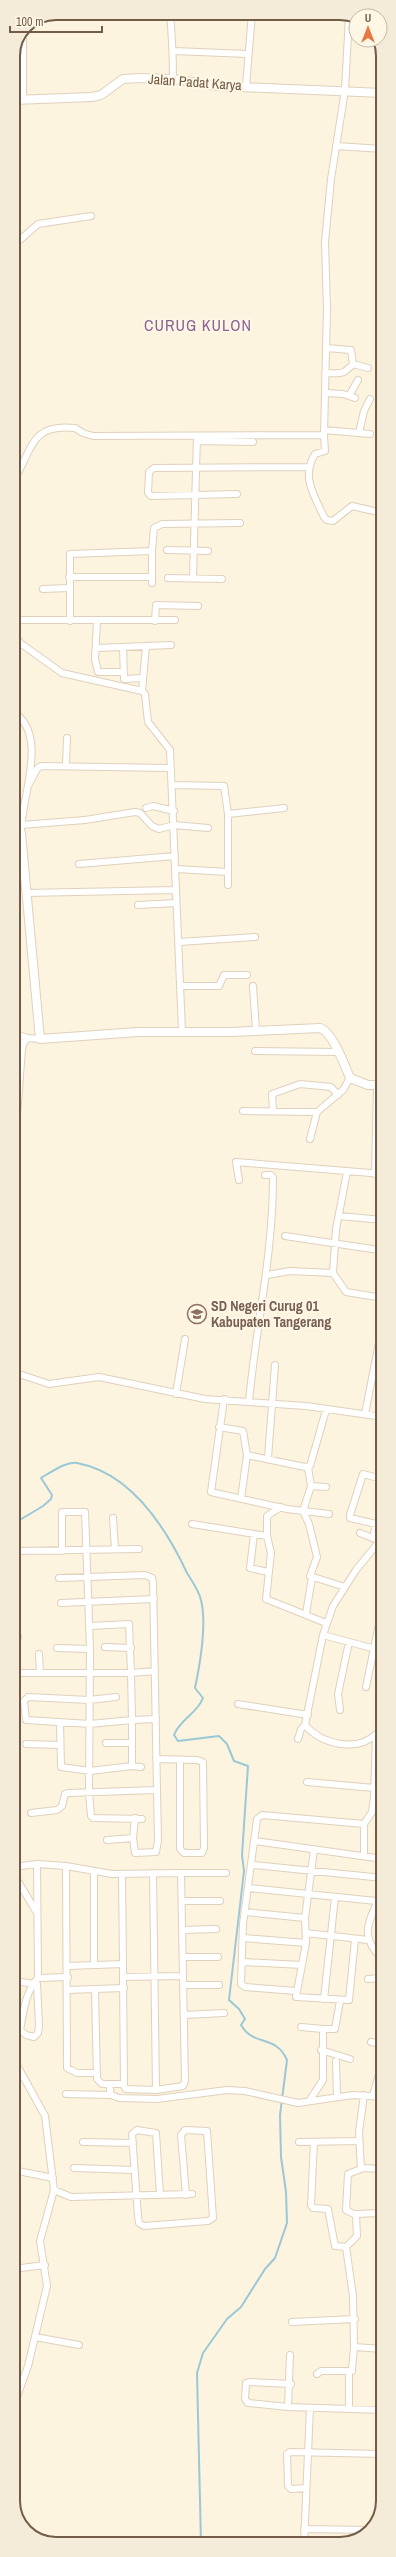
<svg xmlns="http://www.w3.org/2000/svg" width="396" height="2557" font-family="'Archivo Narrow',sans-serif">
	<rect width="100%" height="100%" fill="#fcf4df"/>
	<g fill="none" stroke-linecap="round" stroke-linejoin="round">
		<path stroke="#9bc8d7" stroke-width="2" d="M 13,1524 L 43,1506 L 51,1499 L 52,1495 L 41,1478 L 44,1476 C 53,1471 67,1461 77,1463 C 131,1473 166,1528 187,1573 C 192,1581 199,1591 201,1600 C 207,1624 200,1664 195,1688 L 203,1698 C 197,1714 180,1719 174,1735 L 178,1741 L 219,1736 L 227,1744 L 234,1761 L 248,1766 L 242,1855 L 244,1871 L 229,2000 L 239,2009 L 245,2019 L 241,2025 C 253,2047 276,2034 287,2060 L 280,2115 L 281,2157 L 286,2192 L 287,2223 L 275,2258 L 265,2269 L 241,2307 L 227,2319 L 203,2353 L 197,2373 L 201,2544"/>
		<g stroke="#e0d0bc" stroke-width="8">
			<path id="minor" d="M 170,13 C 172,36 173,56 173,79
				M 23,33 L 23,99
				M 174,51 L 248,54
				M 246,86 L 252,13
				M 336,146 L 383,149
				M 13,246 L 38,224 L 91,216
				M 326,348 L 351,350 L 353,364
				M 325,373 C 340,373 342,376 353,364 L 368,368
				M 325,393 L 343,394 L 355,398
				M 349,396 L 358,380
				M 324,430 L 370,434
				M 359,433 L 364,411 L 370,399
				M 324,435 L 325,451 L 315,454 C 301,477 314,495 324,517 L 327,520 L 333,521 L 352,506 L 383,513
				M 197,441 L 253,442
				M 13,481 C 33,451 29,423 75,428 L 83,433 L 93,436 L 324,435 L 327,309 L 325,242 L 331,179 L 345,90 L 349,16
				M 237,494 L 151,496 L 148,493 L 149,472 L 154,468 L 308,467
				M 167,550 L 208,551
				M 152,551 L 152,583
				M 69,577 L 152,577
				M 168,578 L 222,579
				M 193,578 L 197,436
				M 43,589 L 69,588
				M 13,620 L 175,620
				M 70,621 L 70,554 L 152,551 L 154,528 L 162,524 L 240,523
				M 97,621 L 95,659 L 98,672 L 123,672
				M 155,621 L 156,605 L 198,606
				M 13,631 L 20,643 L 62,673 L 142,691 L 145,694 L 148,722 L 170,750 L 182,1031
				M 123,647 L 124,679 L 143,678
				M 96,648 L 171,645
				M 142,691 L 146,646
				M 13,712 C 49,733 22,797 21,829
				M 66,766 L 67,738
				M 172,785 L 224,786 L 228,814 L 284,808
				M 28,786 L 37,769 L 41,766 L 171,768
				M 146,808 L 153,806 L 174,811
				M 228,814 L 228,885
				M 21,825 L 85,820 L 135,812 L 140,813 L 152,826 L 159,829 L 174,825 L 208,828
				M 79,864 L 175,856
				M 176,869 L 228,872
				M 26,893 L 175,890
				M 138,905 L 176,903
				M 179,942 L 255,937
				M 181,986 L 219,986 L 224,975 L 247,975
				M 253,986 L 256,1030
				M 13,1034 L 28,1038
				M 255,1051 L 338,1052
				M 243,1111 L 317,1112
				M 273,1111 L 272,1094 L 300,1084 L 331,1087 L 338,1095
				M 310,1139 L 317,1112 L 343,1090 L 350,1078
				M 13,1169 L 22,1049 L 24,1042 L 28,1038 L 40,1039
				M 347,1172 L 336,1229 L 333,1273 L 346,1292 L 383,1298
				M 375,1174 L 377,1086
				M 239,1180 L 236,1162 L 383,1174
				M 339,1216 L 383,1220
				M 285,1236 L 379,1250
				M 267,1275 L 290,1271 L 333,1273
				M 13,1372 L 49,1384 L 99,1377 L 205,1399 L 306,1406 L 383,1417
				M 176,1394 L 185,1339
				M 224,1399 L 211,1492 L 287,1509 L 329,1514
				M 249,1401 C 256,1326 273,1255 273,1178 L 271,1175 L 265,1175
				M 13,1404 L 17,1419 L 13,1439
				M 365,1414 L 383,1322
				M 219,1427 L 243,1431 L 247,1455
				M 268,1458 L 275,1365
				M 308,1467 L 311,1486 L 303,1511 L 309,1524 L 317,1557 L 310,1576 L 345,1587
				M 311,1486 L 326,1487
				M 241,1499 L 247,1455 L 305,1467 L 310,1466 L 326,1410
				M 113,1518 L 115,1549
				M 192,1524 L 267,1536 L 271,1553 L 266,1599 L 326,1623
				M 360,1533 L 375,1539
				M 254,1534 L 250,1568 L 268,1572
				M 267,1536 L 267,1516 L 281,1507
				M 373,1538 L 376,1524 L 350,1518 L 350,1515 L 363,1474 L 382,1479
				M 13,1551 L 139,1549
				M 62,1551 L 62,1512 L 85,1512 L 90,1649 L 89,1793 L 91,1816 L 93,1818 L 142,1819
				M 59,1578 L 145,1575 L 152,1578 L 153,1582 L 158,1841 L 156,1852 L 135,1853 L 133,1838
				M 61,1603 L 154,1599
				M 306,1614 L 312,1577
				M 90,1626 L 129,1624 L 131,1673 L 155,1671
				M 323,1635 L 383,1651
				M 13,1637 L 18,1637
				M 105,1647 L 131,1648
				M 57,1648 L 90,1649
				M 39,1654 L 40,1673 L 131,1673 L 132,1720 L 90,1724 L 26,1720 L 24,1701 L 28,1697 L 89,1700 L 116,1697
				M 20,1673 L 40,1673
				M 366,1687 L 380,1619 L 381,1600
				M 238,1704 L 308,1715
				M 340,1710 L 338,1694 L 349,1642
				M 60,1722 L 61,1767 L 90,1771 L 132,1766 L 132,1720 L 156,1719
				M 298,1739 L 301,1729 L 305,1725
				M 106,1743 L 132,1743
				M 26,1744 L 60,1745
				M 156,1759 L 197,1760 L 203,1762 L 204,1848 L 202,1853 L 184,1853 L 180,1849 L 180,1760
				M 132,1766 L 141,1767
				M 307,1782 L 374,1788
				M 374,1785 L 383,1785
				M 31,1813 L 57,1810 L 62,1806 L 65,1794 L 69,1793 L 156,1790
				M 107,1840 L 133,1838 L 135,1818
				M 255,1841 L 383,1859
				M 314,1850 L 305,1918 L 306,1943 L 296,1997 L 349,2000 L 355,1939
				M 364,1855 L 364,1824 L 372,1812 L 374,1797 L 376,1734 C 357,1753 321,1744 305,1725 L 323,1635 L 333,1606 L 356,1570 L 383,1537
				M 37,1864 L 38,1978
				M 253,1865 L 383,1878
				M 66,1866 L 67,2068 L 77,2073 L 97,2073
				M 13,1867 L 37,1864 L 66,1866 L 112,1874 L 181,1873 L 185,2081 L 183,2086 L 156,2090
				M 94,1872 L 94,1965
				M 13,1873 L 37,1913
				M 181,1873 L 226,1873
				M 383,1884 C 377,1915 352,1930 383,1960
				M 249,1888 L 376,1901
				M 182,1901 L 220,1901
				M 245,1912 L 305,1918
				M 13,1921 L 13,1944
				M 183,1930 L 216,1929
				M 306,1933 L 368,1940
				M 243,1938 L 306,1943
				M 183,1957 L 218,1957
				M 243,1962 L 302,1965
				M 123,1964 L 123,1977 L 183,1976
				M 68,1966 L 123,1964 L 122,1874
				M 123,1977 L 124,2086 L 126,2089 L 156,2090 L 153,1873
				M 368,1979 L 383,1978
				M 13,1981 L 37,1984 L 39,2026 L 38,2033 L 34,2037 L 26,2035 L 20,2030 C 23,2013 26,1990 38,1978 L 68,1977
				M 183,1985 L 219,1985
				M 95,1989 L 97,2079 L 102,2084 L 124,2084
				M 67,1990 L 124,1988
				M 296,1991 L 245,1987 L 241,1984 L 243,1924 L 257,1819 L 262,1815 L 364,1824
				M 324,1999 L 335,1897
				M 184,2015 L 224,2013
				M 301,2027 L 323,2029
				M 371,2042 L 383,2044
				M 321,2050 L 350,2059
				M 13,2058 L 45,2116 L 54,2190 L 40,2241 L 47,2286 L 28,2366 L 13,2408
				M 336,2061 L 337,2097
				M 109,2084 L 111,2095 L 119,2098 L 157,2099 L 227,2090 L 245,2091 L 298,2103 L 353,2095 L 383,2097
				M 66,2094 L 111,2095
				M 364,2095 L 359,2132 L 361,2169 L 348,2174 L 346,2210 L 356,2215 L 357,2236 L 346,2247 L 353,2296 L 354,2347 L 383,2349
				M 373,2096 L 383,2059
				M 310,2100 L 323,2080 L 323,2029 L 335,2029 L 340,2001
				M 83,2142 L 133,2143
				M 299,2142 L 359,2141
				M 314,2142 L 311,2205 L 313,2208 L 328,2209 L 335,2246 L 346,2247
				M 74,2168 L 134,2170
				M 361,2168 L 383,2169
				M 13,2170 L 53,2178
				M 54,2190 L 71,2197 L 192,2194
				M 160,2195 L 156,2133 L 137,2130 L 132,2134 L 138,2216 L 139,2223 L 144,2226 L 208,2221 L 213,2218 L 207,2131 L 185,2130 L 181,2135 L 186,2195
				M 356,2214 L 379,2213 L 383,2228
				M 13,2269 L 45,2265
				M 292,2322 L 355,2319
				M 35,2337 L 79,2345
				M 317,2374 L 321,2371 L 352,2371 L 354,2347
				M 291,2384 L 249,2382 L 246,2383 L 245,2399 L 248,2403 L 288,2407 L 383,2410
				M 288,2407 L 290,2355
				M 349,2407 L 349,2372
				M 306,2488 L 291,2489 L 288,2486 L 287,2454 L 290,2452 L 383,2454
				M 304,2529 L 371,2530
				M 304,2544 L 310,2408"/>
		</g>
		<g stroke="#e0d0bc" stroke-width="10">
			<path id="tertiary" d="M 13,100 L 92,97 L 101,95 L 123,79 L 141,78 L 173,79 L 217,86 L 383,93
				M 13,834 L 21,833 L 40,1039 L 138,1032 L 231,1032 L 320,1028 C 332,1031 345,1066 350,1078 L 368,1085 L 383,1085"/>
		</g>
		<use href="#minor" stroke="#fff" stroke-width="6"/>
		<use href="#tertiary" stroke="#fff" stroke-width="8"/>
	</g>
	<defs>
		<g id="school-ring" transform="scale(1)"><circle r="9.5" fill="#fff7e5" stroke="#8d6e63" stroke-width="1.5"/><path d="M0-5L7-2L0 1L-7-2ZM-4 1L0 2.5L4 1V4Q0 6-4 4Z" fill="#8d6e63"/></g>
	</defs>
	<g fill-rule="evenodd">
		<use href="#school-ring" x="197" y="1314"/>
	</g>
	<g text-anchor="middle" stroke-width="4" stroke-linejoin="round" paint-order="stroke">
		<g font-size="14" fill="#725b47" stroke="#fff7e5">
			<text transform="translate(195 82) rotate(4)" y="5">Jalan Padat Karya</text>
		</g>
		<g font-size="14" font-weight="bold" fill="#785e54" stroke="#fff7e5" text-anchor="start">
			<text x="211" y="1311">SD Negeri Curug 01<tspan x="211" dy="16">Kabupaten Tangerang</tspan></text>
		</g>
		<g font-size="16" letter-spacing="1" fill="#8a6396" stroke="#fff7e5">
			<text x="198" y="331">CURUG KULON</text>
		</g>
	</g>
	<path d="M0 0H396V2557H0ZM56 20H340A36 36 0 0 1 376 56V2501A36 36 0 0 1 340 2537H56A36 36 0 0 1 20 2501V56A36 36 0 0 1 56 20Z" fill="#f4ebd8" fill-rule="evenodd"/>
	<path fill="none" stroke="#725b47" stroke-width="2" d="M56 20H340A36 36 0 0 1 376 56V2501A36 36 0 0 1 340 2537H56A36 36 0 0 1 20 2501V56A36 36 0 0 1 56 20Z"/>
	<g transform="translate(368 28)"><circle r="19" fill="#fff7e5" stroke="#c7b9a6"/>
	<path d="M0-3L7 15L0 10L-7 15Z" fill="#e77843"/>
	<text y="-6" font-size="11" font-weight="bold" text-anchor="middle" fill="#725b47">U</text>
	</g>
	<path d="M10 26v6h92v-6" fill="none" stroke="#725b47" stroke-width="2"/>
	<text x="16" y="26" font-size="12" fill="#725b47" stroke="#fff7e5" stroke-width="3" paint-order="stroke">100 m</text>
</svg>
